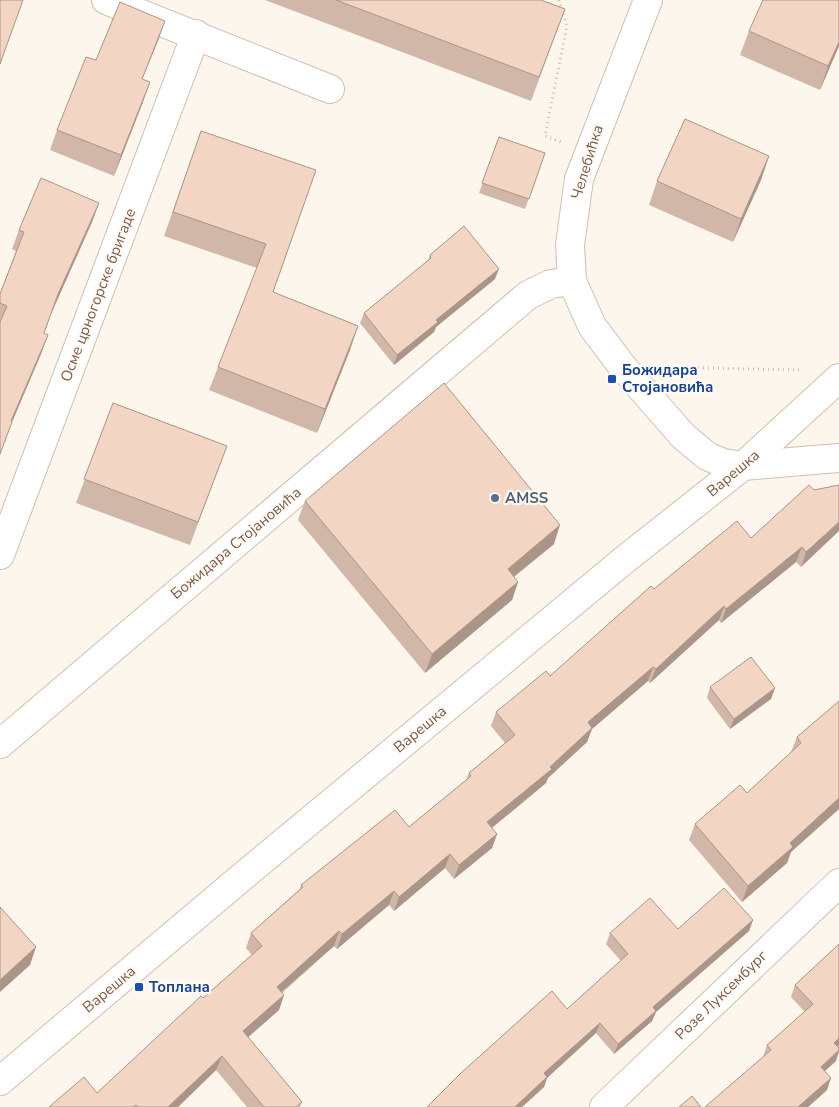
<svg xmlns="http://www.w3.org/2000/svg" width="839" height="1107" font-family="'Nunito Sans',sans-serif">
	<rect width="100%" height="100%" fill="#fdf6ec"/>
	<g fill="none" stroke-linecap="round" stroke-linejoin="round">
		<g stroke="#d1beb0" stroke-width="30">
			<path id="minor" d="M 106,0 L 330,89
				M 648,0 L 579,179 L 570,245 L 572,281 L 592,326 L 622,366 L 683,436 L 707,456 L 723,463 L 743,466 L 839,458
				M 0,555 L 196,34
				M 0,744 L 528,295 L 551,284 L 572,281
				M 0,1081 L 242,877 L 623,561 L 743,466 L 839,378
				M 604,1107 L 839,883"/>
		</g>
		<path stroke="#d9b8a5" stroke-width="3" stroke-dasharray="1 4" stroke-linecap="butt" d="M 559,0 L 567,26 L 545,136 L 561,142
			M 663,367 L 801,370"/>
		<use href="#minor" stroke="#fff" stroke-width="28"/>
	</g>
	<path fill="#d1b7a8" d="M 265,0 L 541,0 L 565,9 L 531,101 Z
		M 839,0 L 839,46 L 820,90 L 740,55 L 749,31 Z
		M 165,21 L 142,79 L 143,102 L 114,176 L 50,150 L 57,130 L 96,60 Z
		M 499,137 L 545,153 L 525,209 L 479,193 Z
		M 193,154 L 316,170 L 273,292 L 350,350 L 317,433 L 209,390 L 257,268 L 164,236 Z
		M 769,156 L 761,180 L 733,242 L 649,205 L 657,181 Z
		M 99,203 L 92,222 L 51,314 L 44,333 L 41,354 L 12,422 L 0,455 L 0,294 L 16,251 L 12,249 L 19,230 Z
		M 430,255 L 495,279 L 436,327 L 434,332 L 394,365 L 360,323 L 364,313 L 428,261 Z
		M 113,403 L 227,446 L 190,545 L 76,503 Z
		M 839,485 L 801,567 L 796,562 L 721,623 L 719,620 L 650,683 L 648,681 L 592,729 L 587,742 L 548,778 L 546,783 L 492,828 L 497,834 L 492,848 L 454,879 L 445,868 L 394,911 L 389,905 L 337,949 L 334,946 L 282,993 L 284,995 L 279,1010 L 248,1037 L 302,1102 L 300,1107 L 247,1107 L 216,1070 L 178,1107 L 49,1107 L 97,1093 L 252,955 L 246,948 L 251,933 L 300,889 L 301,885 L 409,827 L 466,780 L 469,773 L 505,743 L 491,726 L 496,712 L 550,676 L 654,589 L 751,538 L 814,490 Z
		M 305,501 L 554,544 L 514,577 L 518,582 L 512,600 L 425,673 L 298,520 Z
		M 710,687 L 775,688 L 771,699 L 730,729 L 707,698 Z
		M 839,701 L 839,809 L 791,852 L 787,863 L 742,902 L 689,840 L 695,824 L 747,793 L 791,752 L 797,737 Z
		M 753,920 L 749,931 L 656,1012 L 652,1021 L 614,1054 L 596,1033 L 547,1078 L 544,1087 L 522,1107 L 427,1107 L 567,1009 L 621,961 L 606,944 L 610,933 L 678,929 Z
		M 839,944 L 839,1046 L 838,1047 L 839,1048 L 839,1052 L 836,1061 L 825,1071 L 827,1090 L 808,1107 L 705,1107 L 763,1057 L 767,1045 L 805,1012 L 791,997 L 795,985 Z"/>
	<path fill="#aa9588" d="M 165,21 L 158,41 L 134,99 L 142,79 Z
		M 839,42 L 839,46 L 820,90 L 828,66 Z
		M 150,82 L 143,102 L 114,176 L 121,155 Z
		M 769,156 L 761,180 L 733,242 L 741,219 Z
		M 99,203 L 92,222 L 51,314 L 58,294 Z
		M 499,269 L 495,279 L 436,327 L 434,332 L 394,365 L 397,355 L 436,320 Z
		M 358,326 L 350,350 L 317,433 L 325,409 Z
		M 48,335 L 41,354 L 4,441 L 11,421 Z
		M 839,522 L 839,531 L 801,567 L 806,552 Z
		M 560,525 L 554,544 L 501,587 L 508,569 Z
		M 802,547 L 796,562 L 721,623 L 726,609 Z
		M 518,582 L 512,600 L 425,673 L 432,654 Z
		M 724,606 L 719,620 L 650,683 L 656,669 Z
		M 653,667 L 648,681 L 592,729 L 587,742 L 548,778 L 546,783 L 482,836 L 487,822 L 550,767 L 588,722 Z
		M 775,688 L 771,699 L 730,729 L 734,719 Z
		M 839,798 L 839,809 L 791,852 L 787,863 L 742,902 L 748,886 L 790,843 Z
		M 497,834 L 492,848 L 454,879 L 459,865 Z
		M 450,854 L 445,868 L 394,911 L 399,897 Z
		M 394,891 L 389,905 L 337,949 L 342,934 Z
		M 753,920 L 749,931 L 656,1012 L 652,1021 L 614,1054 L 618,1044 L 653,1007 Z
		M 339,931 L 334,946 L 271,1001 L 277,987 Z
		M 36,947 L 30,965 L 0,992 L 0,980 Z
		M 284,995 L 279,1010 L 238,1046 L 243,1031 Z
		M 600,1023 L 596,1033 L 547,1078 L 544,1087 L 522,1107 L 515,1107 L 544,1073 Z
		M 839,1038 L 839,1045 L 830,1055 L 834,1043 Z
		M 839,1050 L 836,1061 L 816,1079 L 821,1067 Z
		M 222,1056 L 216,1070 L 178,1107 L 168,1107 Z
		M 831,1078 L 827,1090 L 808,1107 L 798,1107 Z"/>
	<path fill="#f3d5c3" stroke="#aa9588" d="M 0,0 L 23,0 L 0,64 Z
		M 336,0 L 541,0 L 565,9 L 539,77 Z
		M 763,0 L 839,0 L 839,42 L 828,66 L 749,31 Z
		M 120,2 L 165,21 L 142,79 L 150,82 L 121,155 L 57,130 L 86,57 L 96,60 Z
		M 685,119 L 769,156 L 741,219 L 657,181 Z
		M 201,131 L 316,170 L 273,292 L 358,326 L 325,409 L 218,367 L 266,244 L 173,212 Z
		M 499,137 L 545,153 L 529,199 L 482,183 Z
		M 41,178 L 99,203 L 58,294 L 44,333 L 48,335 L 11,421 L 12,422 L 0,454 L 0,322 L 7,306 L 0,303 L 0,294 L 24,232 L 19,230 Z
		M 464,226 L 499,269 L 436,320 L 438,322 L 397,355 L 364,313 L 431,258 L 430,255 Z
		M 444,383 L 560,525 L 508,569 L 518,582 L 432,654 L 305,501 Z
		M 113,403 L 227,446 L 198,522 L 84,479 Z
		M 809,485 L 814,490 L 839,485 L 839,522 L 806,552 L 802,547 L 726,609 L 724,606 L 656,669 L 653,667 L 588,722 L 592,728 L 550,767 L 552,769 L 487,822 L 497,834 L 459,865 L 450,854 L 399,897 L 394,891 L 342,934 L 339,931 L 277,987 L 284,995 L 243,1031 L 302,1102 L 296,1107 L 264,1107 L 222,1056 L 168,1107 L 138,1107 L 136,1105 L 133,1107 L 49,1107 L 84,1077 L 97,1093 L 201,996 L 203,998 L 262,946 L 251,933 L 303,887 L 301,885 L 395,810 L 409,827 L 471,776 L 469,773 L 515,735 L 496,712 L 546,671 L 550,676 L 651,586 L 654,589 L 737,521 L 751,538 Z
		M 751,657 L 775,688 L 734,719 L 710,687 Z
		M 839,701 L 839,798 L 790,843 L 793,847 L 748,886 L 695,824 L 740,785 L 747,793 L 801,743 L 797,737 Z
		M 724,888 L 753,920 L 653,1007 L 656,1011 L 618,1044 L 600,1023 L 544,1073 L 547,1077 L 515,1107 L 427,1107 L 461,1073 L 552,991 L 567,1009 L 628,954 L 610,933 L 650,898 L 678,929 Z
		M 0,907 L 36,947 L 0,980 Z
		M 839,944 L 839,1038 L 834,1043 L 839,1048 L 839,1050 L 821,1067 L 831,1078 L 798,1107 L 705,1107 L 771,1050 L 767,1045 L 813,1004 L 795,985 Z
		M 692,1096 L 701,1107 L 679,1107 Z"/>
	<g fill="#1a4fb4" stroke="#fffaf3" stroke-width="2">
		<rect x="607" y="374" width="10" height="10" rx="2.5"/>
		<rect x="134" y="982" width="10" height="10" rx="2.5"/>
	</g>
	<circle fill="#5c6f8a" stroke="#fffaf3" stroke-width="2" cx="495" cy="498" r="5"/>
	<g text-anchor="middle" stroke-width="4.5" stroke-linejoin="round" paint-order="stroke">
		<g font-size="15" fill="#7a5c4d" stroke="#fffaf3">
			<text transform="translate(587 162) rotate(-73)" y="5">Челебићка</text>
			<text transform="translate(98 295) rotate(-69)" y="5">Осме црногорске бригаде</text>
			<text transform="translate(733 473) rotate(-40)" y="5">Варешка</text>
			<text transform="translate(236 543) rotate(-40)" y="5">Божидара Стојановића</text>
			<text transform="translate(420 729) rotate(-40)" y="5">Варешка</text>
			<text transform="translate(109 989) rotate(-40)" y="5">Варешка</text>
			<text transform="translate(721 995) rotate(-44)" y="5">Розе Луксембург</text>
		</g>
		<g font-size="15" font-weight="bold" fill="#164399" stroke="#fffaf3" text-anchor="start">
			<text x="622" y="375">Божидара<tspan x="622" dy="17">Стојановића</tspan></text>
			<text x="149" y="992">Топлана</text>
		</g>
		<g font-size="15" font-weight="bold" fill="#4e5e75" stroke="#fffaf3" text-anchor="start">
			<text x="505" y="503">AMSS</text>
		</g>
	</g>
</svg>
